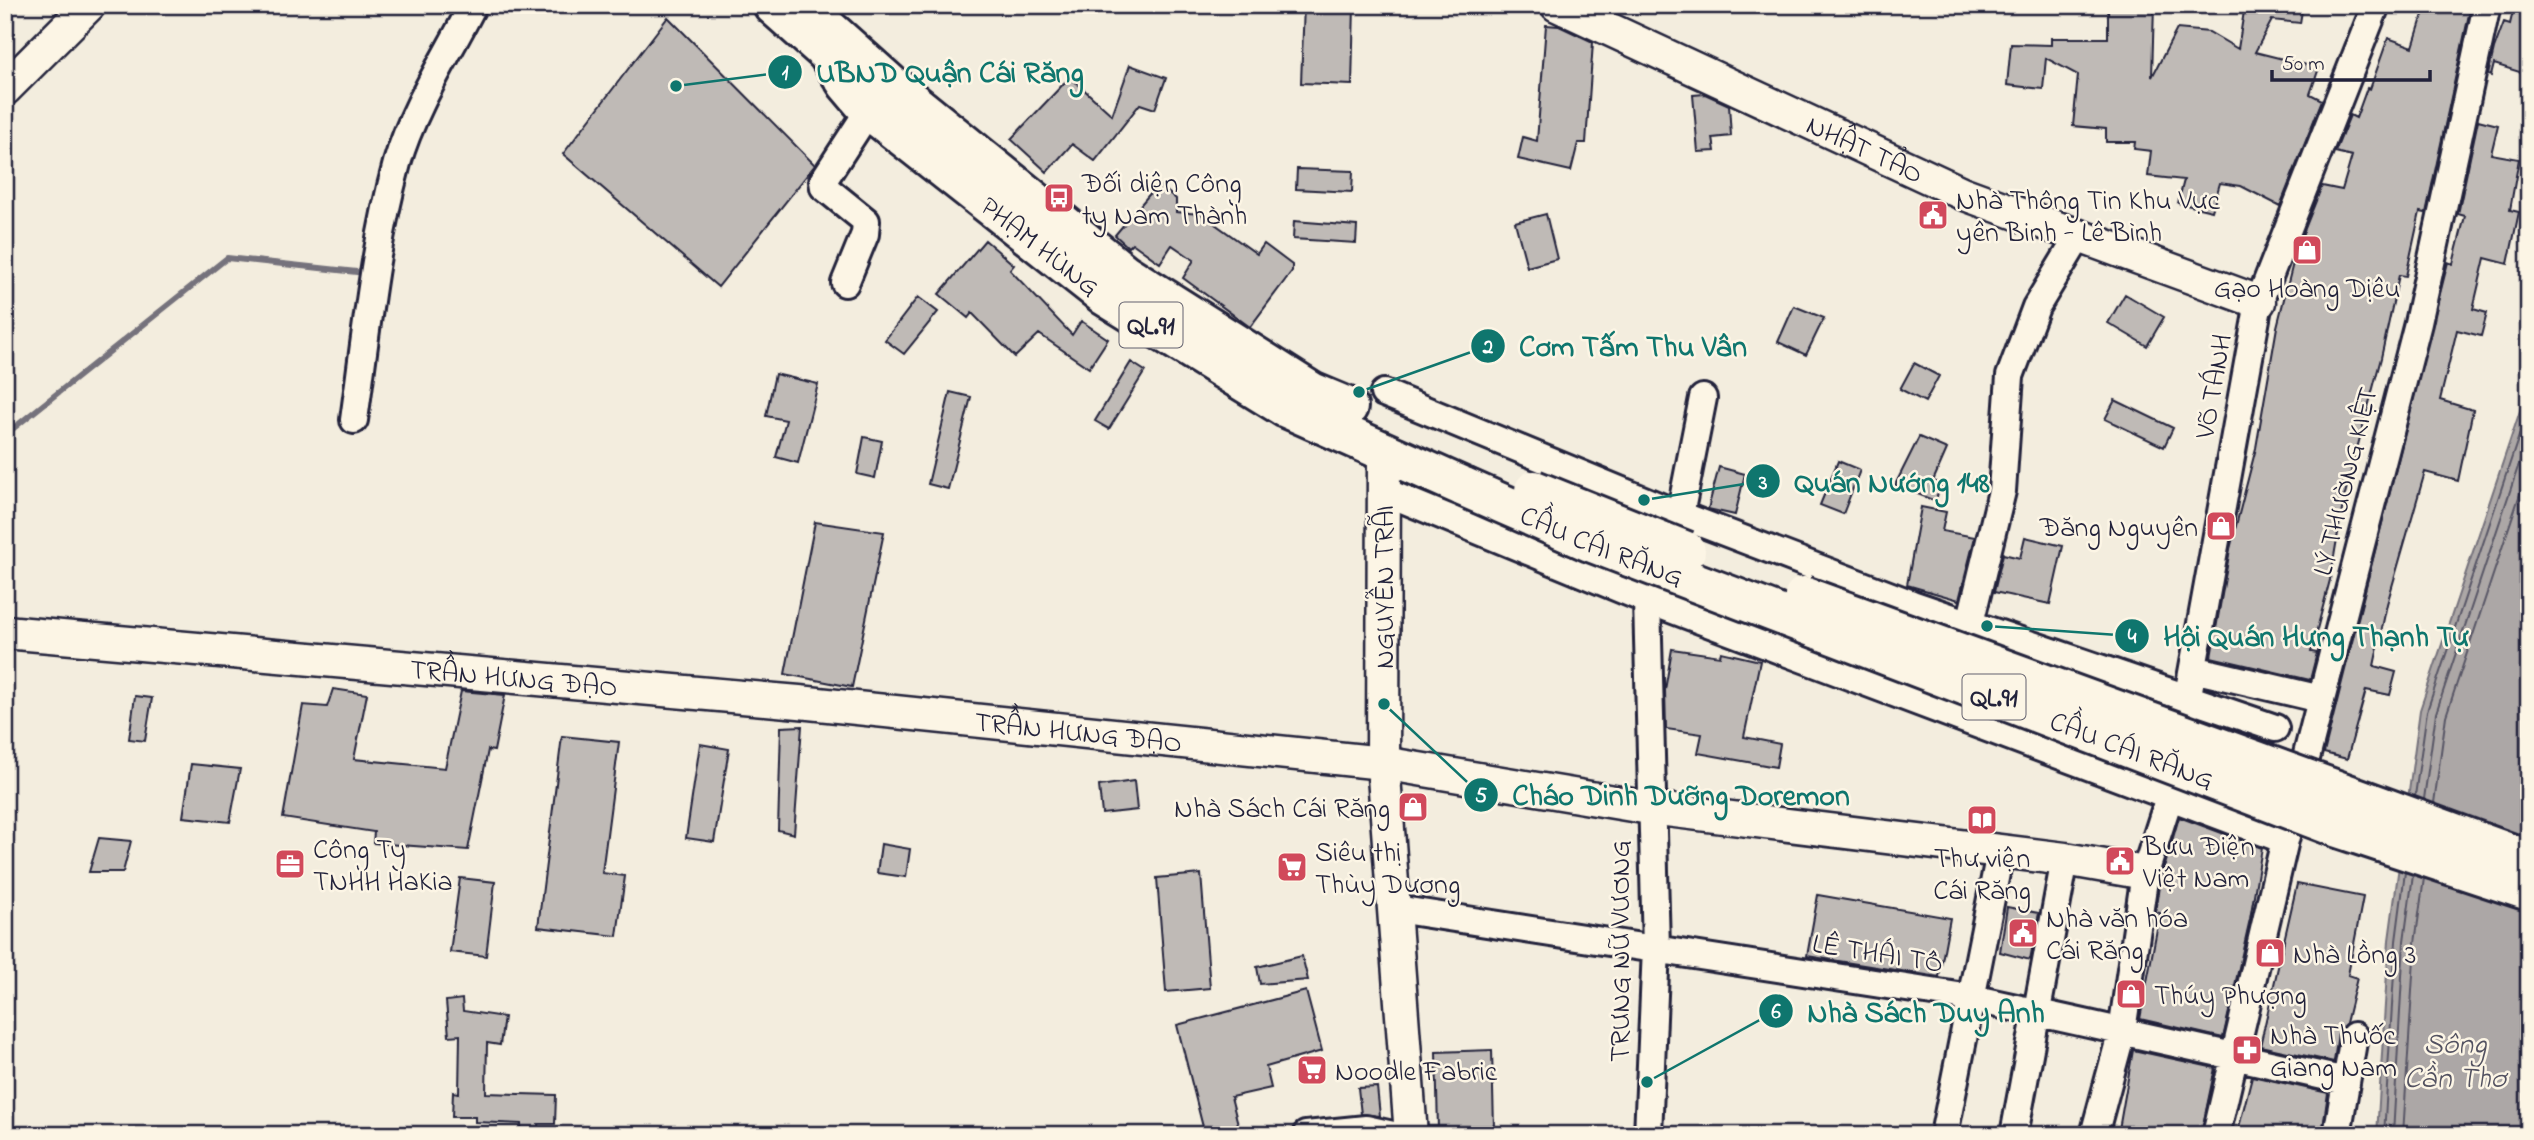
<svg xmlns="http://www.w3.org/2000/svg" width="2534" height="1140" font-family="'Indie Flower',sans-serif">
	<rect width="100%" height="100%" fill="#f3edde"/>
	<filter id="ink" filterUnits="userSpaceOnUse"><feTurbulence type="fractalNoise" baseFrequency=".0143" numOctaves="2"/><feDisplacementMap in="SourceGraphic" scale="14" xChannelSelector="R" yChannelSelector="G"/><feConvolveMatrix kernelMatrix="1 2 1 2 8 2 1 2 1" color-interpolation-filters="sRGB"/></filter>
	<g filter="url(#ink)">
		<path fill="#aca7a6" stroke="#75727b" stroke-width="2" d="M 2529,384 L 2529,1135 L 2377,1135 L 2389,940 L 2420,710 Z"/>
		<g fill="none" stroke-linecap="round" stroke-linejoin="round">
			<path stroke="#595766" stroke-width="2" d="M 2415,796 L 2427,711 L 2529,406
				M 2424,799 L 2436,713 L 2529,434
				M 2434,803 L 2446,716 L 2529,467
				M 2384,1135 L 2396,941 L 2405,872
				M 2393,1135 L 2404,941 L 2413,875
				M 2403,1135 L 2415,943 L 2424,878"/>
			<path stroke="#75727b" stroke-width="6" d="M 5,435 L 227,258 L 366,273"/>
		</g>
		<path fill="#bfbab6" stroke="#22223b" stroke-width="2" d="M 1304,5 L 1354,5 L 1352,85 L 1301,83 Z
			M 2108,5 L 2154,5 L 2152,77 L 2177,29 L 2209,32 L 2238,49 L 2245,5 L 2303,5 L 2300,23 L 2272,20 L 2255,52 L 2319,68 L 2310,94 L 2322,100 L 2280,206 L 2241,186 L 2220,183 L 2212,211 L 2178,203 L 2184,180 L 2148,176 L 2151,151 L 2134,149 L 2135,142 L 2106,142 L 2106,129 L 2073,126 L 2078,75 L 2046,58 L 2043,89 L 2007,85 L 2011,44 L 2051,45 L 2051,38 L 2108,38 Z
			M 2426,5 L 2471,5 L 2426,213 L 2420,212 L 2406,276 L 2399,275 L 2381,358 L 2344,498 L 2330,580 L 2311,652 L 2317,653 L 2310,680 L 2211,657 L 2230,549 L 2256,448 L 2277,327 L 2296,251 L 2322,186 L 2342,190 L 2352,156 L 2335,152 L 2350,115 L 2356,118 L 2367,88 L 2370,89 L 2388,38 L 2413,47 Z
			M 2514,7 L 2529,11 L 2529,75 L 2494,64 L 2491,76 L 2488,75 L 2494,49 L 2504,22 L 2510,24 Z
			M 668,17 L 815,165 L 718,287 L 563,154 Z
			M 1546,25 L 1559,26 L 1593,42 L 1586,143 L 1578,143 L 1571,171 L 1518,159 L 1523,137 L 1537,141 Z
			M 1130,65 L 1166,78 L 1155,109 L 1140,104 L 1095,161 L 1072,144 L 1047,172 L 1011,139 L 1070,77 L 1112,115 Z
			M 1705,94 L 1729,105 L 1731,136 L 1713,138 L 1715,151 L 1698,152 L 1693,95 Z
			M 2478,120 L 2498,125 L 2491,154 L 2519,159 L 2510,210 L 2519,212 L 2508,264 L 2485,258 L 2473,309 L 2487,313 L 2481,336 L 2457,330 L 2440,400 L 2473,410 L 2458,481 L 2425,472 L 2387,604 L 2374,666 L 2396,672 L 2390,695 L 2366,690 L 2347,759 L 2324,753 L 2448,262 L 2453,264 L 2465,216 L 2458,214 Z
			M 1297,169 L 1353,171 L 1352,192 L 1296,189 Z
			M 1158,184 L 1176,199 L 1176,212 L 1201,214 L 1257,254 L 1264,244 L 1292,265 L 1292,271 L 1250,327 L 1183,278 L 1194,260 L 1172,245 L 1160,263 L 1132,243 L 1128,247 L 1115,235 Z
			M 1546,214 L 1557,259 L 1527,267 L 1515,222 Z
			M 1294,221 L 1357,226 L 1356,243 L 1293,239 Z
			M 985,240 L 1014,265 L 1010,270 L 1072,335 L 1081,321 L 1108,339 L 1089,368 L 1039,334 L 1015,357 L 972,313 L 968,318 L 939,294 Z
			M 2125,294 L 2164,317 L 2147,346 L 2108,323 Z
			M 918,297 L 938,312 L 904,354 L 885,340 Z
			M 1794,306 L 1824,318 L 1806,355 L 1778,342 Z
			M 1131,362 L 1145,371 L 1109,429 L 1095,421 Z
			M 1914,363 L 1939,376 L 1925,402 L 1900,389 Z
			M 775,374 L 818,384 L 798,463 L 776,457 L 786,420 L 766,416 Z
			M 950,392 L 971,397 L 948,489 L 928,484 Z
			M 2115,400 L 2173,428 L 2164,447 L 2105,419 Z
			M 864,437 L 882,441 L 875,478 L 857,474 Z
			M 1919,437 L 1947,449 L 1933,481 L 1942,484 L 1935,501 L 1895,485 Z
			M 1838,461 L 1860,470 L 1843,514 L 1820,505 Z
			M 1719,467 L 1745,474 L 1735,515 L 1708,509 Z
			M 1921,507 L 1946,512 L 1942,531 L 1975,537 L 1959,600 L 1907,585 Z
			M 815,522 L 884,532 L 852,687 L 785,674 Z
			M 2025,537 L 2063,546 L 2050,604 L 1994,592 L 2003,554 L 2020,558 Z
			M 1672,649 L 1720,656 L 1721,652 L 1760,661 L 1744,737 L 1780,744 L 1776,767 L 1698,753 L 1702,734 L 1666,729 L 1665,690 Z
			M 333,689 L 367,694 L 354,759 L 445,768 L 461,691 L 505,695 L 494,751 L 488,750 L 468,850 L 373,843 L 374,832 L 283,818 L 303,705 L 327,707 Z
			M 135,696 L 152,698 L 145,741 L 129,739 Z
			M 802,726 L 794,834 L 778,830 L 781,727 Z
			M 562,736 L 619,742 L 602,873 L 625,876 L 617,936 L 538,927 Z
			M 700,744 L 729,749 L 714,842 L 686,838 Z
			M 191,764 L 240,769 L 230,822 L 183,817 Z
			M 1134,781 L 1137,810 L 1102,814 L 1099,786 Z
			M 2179,817 L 2262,848 L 2250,919 L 2223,1038 L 2140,1019 L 2160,913 L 2155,912 L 2159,886 Z
			M 99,838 L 131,841 L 123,872 L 89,872 Z
			M 881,844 L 910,849 L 906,877 L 877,873 Z
			M 1201,874 L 1210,988 L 1166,992 L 1157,878 Z
			M 460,878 L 495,882 L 486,956 L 450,952 Z
			M 2297,884 L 2363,897 L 2348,975 L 2357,978 L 2346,1023 L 2338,1033 L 2334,1062 L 2260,1046 Z
			M 1818,895 L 1950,918 L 1939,977 L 1807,956 Z
			M 2007,907 L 2039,913 L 2030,960 L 2000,952 Z
			M 1302,956 L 1308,980 L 1260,984 L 1257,967 Z
			M 1306,991 L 1322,1051 L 1266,1067 L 1271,1088 L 1231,1097 L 1239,1128 L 1205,1135 L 1177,1025 Z
			M 462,999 L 463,1011 L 504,1017 L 500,1045 L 487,1043 L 486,1093 L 556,1095 L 555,1124 L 538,1124 L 539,1135 L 522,1135 L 521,1124 L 475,1122 L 475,1117 L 452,1117 L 453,1092 L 459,1093 L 460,1035 L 449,1036 L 446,1001 Z
			M 1492,1050 L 1494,1127 L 1438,1129 L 1436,1052 Z
			M 2133,1050 L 2215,1068 L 2201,1135 L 2118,1135 Z
			M 2252,1076 L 2328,1093 L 2322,1135 L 2237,1135 Z
			M 1377,1087 L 1380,1116 L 1361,1114 L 1358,1088 Z"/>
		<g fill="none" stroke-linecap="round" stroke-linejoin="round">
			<g stroke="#22223b" stroke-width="32">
				<path id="minor" d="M 845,283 L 865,234 L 866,221 L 824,187 L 823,181 L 869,110
					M 1384,393 L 1680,515 L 1912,604 L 2275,728
					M 354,420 C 366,335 374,247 397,163 C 413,108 447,56 473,5
					M 1383,491 L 1647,600 L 2285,840
					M 1680,515 L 1703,398
					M 1647,600 L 1656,948 L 1648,1135
					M 1970,623 L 2002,491 L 2010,376 L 2036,307 L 2079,236
					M 2193,669 L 2321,699
					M 1396,909 L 1971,998 L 2346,1081
					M 1306,1135 L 1366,1129 L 1393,1135
					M 1944,1135 L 2000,853
					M 2014,1135 L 2065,859
					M 2094,1135 L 2122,1031 L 2145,873 L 2170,795 L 2259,302 L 2376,5
					M 2216,1135 L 2285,840 L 2418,323 L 2487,5
					M 2337,1135 L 2354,1036"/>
			</g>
			<g stroke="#22223b" stroke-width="37">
				<g id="tertiary">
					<path id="s1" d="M 1557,5 L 1962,193 L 2259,302"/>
					<path d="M 5,89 L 89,5"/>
					<path d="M 1384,451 L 1383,763 L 1411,1135"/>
					<path id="s2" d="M 5,632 L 799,702 L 1383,763 L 1650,808 L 2065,859 L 2145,873"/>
				</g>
			</g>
			<g stroke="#22223b" stroke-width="44">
				<g id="trunk">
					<path id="s3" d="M 773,5 L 827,53 L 847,84 L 869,110 L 1105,296 L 1286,408 L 1464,487"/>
					<path d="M 824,25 L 889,83 L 1124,273 L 1312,392 L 1348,407"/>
				</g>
			</g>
			<use href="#minor" stroke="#fcf5e5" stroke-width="26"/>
			<use href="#tertiary" stroke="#fcf5e5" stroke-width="32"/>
			<use href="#trunk" stroke="#fcf5e5" stroke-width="38"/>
			<g stroke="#22223b" stroke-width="44" stroke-linecap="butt">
				<g id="trunk-bridge">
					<path id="s4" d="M 1464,487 L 1590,542 L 2338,828 L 2529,891"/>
					<path d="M 1534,490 L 1686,551"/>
					<path d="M 1804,596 L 2529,860"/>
				</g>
			</g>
			<use href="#trunk-bridge" stroke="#fcf5e5" stroke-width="38"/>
		</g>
	</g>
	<defs>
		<g id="bus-square" transform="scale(1.575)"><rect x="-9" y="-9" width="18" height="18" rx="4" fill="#d1495b" stroke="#fcf5e5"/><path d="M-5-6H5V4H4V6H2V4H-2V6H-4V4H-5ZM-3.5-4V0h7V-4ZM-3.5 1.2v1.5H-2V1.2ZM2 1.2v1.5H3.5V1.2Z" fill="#fff"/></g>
		<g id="civic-square" transform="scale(1.575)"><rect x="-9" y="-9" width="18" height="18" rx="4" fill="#d1495b" stroke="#fcf5e5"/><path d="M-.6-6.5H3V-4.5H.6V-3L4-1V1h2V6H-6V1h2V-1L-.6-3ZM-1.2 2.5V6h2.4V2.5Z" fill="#fff"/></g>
		<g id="shop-square" transform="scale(1.575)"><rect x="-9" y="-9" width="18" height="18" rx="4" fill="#d1495b" stroke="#fcf5e5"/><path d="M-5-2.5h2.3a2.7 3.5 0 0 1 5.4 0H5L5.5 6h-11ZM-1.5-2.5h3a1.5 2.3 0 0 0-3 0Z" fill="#fff"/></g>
		<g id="library-square" transform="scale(1.575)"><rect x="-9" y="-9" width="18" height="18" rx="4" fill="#d1495b" stroke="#fcf5e5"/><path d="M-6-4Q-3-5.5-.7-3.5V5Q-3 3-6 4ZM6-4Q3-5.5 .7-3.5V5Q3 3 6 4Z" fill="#fff"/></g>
		<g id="office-square" transform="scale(1.575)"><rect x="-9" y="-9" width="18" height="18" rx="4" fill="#d1495b" stroke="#fcf5e5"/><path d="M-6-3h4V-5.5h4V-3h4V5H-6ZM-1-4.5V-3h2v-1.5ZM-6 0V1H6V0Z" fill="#fff"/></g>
		<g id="supermarket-square" transform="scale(1.575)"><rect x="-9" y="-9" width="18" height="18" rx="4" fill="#d1495b" stroke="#fcf5e5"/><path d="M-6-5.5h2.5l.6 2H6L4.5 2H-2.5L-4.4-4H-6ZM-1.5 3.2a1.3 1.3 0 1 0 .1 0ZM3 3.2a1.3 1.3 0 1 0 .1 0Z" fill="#fff"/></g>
		<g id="pharmacy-square" transform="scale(1.575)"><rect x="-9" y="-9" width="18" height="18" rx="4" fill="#d1495b" stroke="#fcf5e5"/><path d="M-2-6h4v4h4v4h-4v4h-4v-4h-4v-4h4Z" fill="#fff"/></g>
	</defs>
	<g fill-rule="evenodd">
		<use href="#bus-square" x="1059" y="198"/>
		<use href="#civic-square" x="1933" y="215"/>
		<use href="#shop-square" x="2307" y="250"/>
		<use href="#shop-square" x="2221" y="526"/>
		<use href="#shop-square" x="1413" y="807"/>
		<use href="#library-square" x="1982" y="820"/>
		<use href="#civic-square" x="2120" y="861"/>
		<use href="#office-square" x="290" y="864"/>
		<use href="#supermarket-square" x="1292" y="867"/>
		<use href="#civic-square" x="2023" y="933"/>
		<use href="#shop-square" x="2270" y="953"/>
		<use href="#shop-square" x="2131" y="994"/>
		<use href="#pharmacy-square" x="2247" y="1050"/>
		<use href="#supermarket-square" x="1312" y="1070"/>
	</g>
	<g text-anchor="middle" stroke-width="5" stroke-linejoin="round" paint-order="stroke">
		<g fill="#fcf5e5" stroke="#63616e" stroke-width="2">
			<rect x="1119.5" y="302.5" width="63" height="45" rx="5"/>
			<rect x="1962.5" y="674.5" width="63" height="45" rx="5"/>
		</g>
		<g font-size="26" font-weight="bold" fill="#22223b">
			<text x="1151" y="334">QL.91</text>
			<text x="1994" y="706">QL.91</text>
		</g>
		<g font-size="28" fill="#22223b" stroke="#fcf5e5">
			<text dy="10" stroke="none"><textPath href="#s1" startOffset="340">NHẬT TẢO</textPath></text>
			<text dy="10" stroke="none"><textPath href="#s3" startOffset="362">PHẠM HÙNG</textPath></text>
			<text transform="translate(2212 386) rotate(-80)" y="10">VÕ TÁNH</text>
			<text transform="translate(2344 481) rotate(-76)" y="10">LÝ THƯỜNG KIỆT</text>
			<text dy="10" stroke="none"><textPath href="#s4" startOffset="150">CẦU CÁI RĂNG</textPath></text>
			<text transform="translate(1383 587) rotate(-90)" y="10">NGUYỄN TRÃI</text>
			<text dy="10" stroke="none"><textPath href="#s2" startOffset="511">TRẦN HƯNG ĐẠO</textPath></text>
			<text dy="10" stroke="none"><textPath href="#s2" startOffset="1078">TRẦN HƯNG ĐẠO</textPath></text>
			<text dy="10" stroke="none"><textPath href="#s4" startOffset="718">CẦU CÁI RĂNG</textPath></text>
			<text transform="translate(1619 951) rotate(-90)" y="10">TRƯNG NỮ VƯƠNG</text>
			<text transform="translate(1878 952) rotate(9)" y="10">LÊ THÁI TỔ</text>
		</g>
		<g font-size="28" fill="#22223b" stroke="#fcf5e5" text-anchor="start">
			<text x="1082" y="192">Đối diện Công<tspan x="1082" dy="32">ty Nam Thành</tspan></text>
			<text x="1956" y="209">Nhà Thông Tin Khu Vực<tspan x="1956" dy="32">yên Binh - Lê Bình</tspan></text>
			<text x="2307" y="297" text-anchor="middle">Gạo Hoàng Dịêu</text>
			<text x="2198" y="536" text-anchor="end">Đăng Nguyên</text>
			<text x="1390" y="817" text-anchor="end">Nhà Sách Cái Răng</text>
			<text x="2143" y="855">Bưu Điện<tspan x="2143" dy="32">Việt Nam</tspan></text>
			<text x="313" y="858">Công Ty<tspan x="313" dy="32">TNHH HaKia</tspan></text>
			<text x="1315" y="861">Siêu thị<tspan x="1315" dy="32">Thùy Dương</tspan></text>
			<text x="1982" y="867" text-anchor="middle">Thư viện<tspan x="1982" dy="32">Cái Răng</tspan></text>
			<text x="2046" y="927">Nhà văn hóa<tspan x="2046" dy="32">Cái Răng</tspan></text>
			<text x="2293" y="963">Nhà Lồng 3</text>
			<text x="2154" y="1004">Thúy Phượng</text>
			<text x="2270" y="1044">Nhà Thuốc<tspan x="2270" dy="32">Giang Nam</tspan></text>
			<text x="1335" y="1080">Noodle Fabric</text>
		</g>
		<g font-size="30" font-style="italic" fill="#525160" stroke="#fcf5e5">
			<text x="2455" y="1053">Sông<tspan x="2455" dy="34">Cần Thơ</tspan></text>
		</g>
	</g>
	<path fill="none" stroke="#0f766e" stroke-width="2.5" d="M676 86L785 72M1359 392L1488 346M1644 500L1763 481M1987 626L2132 636M1384 704L1481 795M1647 1082L1776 1011"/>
	<g fill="#0f766e" stroke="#fcf5e5" stroke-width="2.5">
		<circle cx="676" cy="86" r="7"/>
		<circle cx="1359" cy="392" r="7"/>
		<circle cx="1644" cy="500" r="7"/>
		<circle cx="1987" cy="626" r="7"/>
		<circle cx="1384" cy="704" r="7"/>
		<circle cx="1647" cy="1082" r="7"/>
		<circle cx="785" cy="72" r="18"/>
		<circle cx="1488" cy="346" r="18"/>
		<circle cx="1763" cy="481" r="18"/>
		<circle cx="2132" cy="636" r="18"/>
		<circle cx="1481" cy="795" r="18"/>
		<circle cx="1776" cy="1011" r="18"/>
	</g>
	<g font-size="21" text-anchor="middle" font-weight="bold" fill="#fff">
		<text x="785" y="79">1</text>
		<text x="1488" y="353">2</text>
		<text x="1763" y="489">3</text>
		<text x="2132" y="643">4</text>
		<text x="1481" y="802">5</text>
		<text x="1776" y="1018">6</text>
	</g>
	<g font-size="30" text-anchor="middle" font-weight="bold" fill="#0f766e" stroke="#fcf5e5" stroke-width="5" stroke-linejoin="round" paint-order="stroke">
		<text x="950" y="82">UBND Quận Cái Răng</text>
		<text x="1633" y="356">Cơm Tấm Thu Vân</text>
		<text x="1892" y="492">Quán Nướng 148</text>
		<text x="2316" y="646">Hội Quán Hưng Thạnh Tự</text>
		<text x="1681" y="805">Cháo Dinh Dưỡng Doremon</text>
		<text x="1926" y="1022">Nhà Sách Duy Anh</text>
	</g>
	<rect width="2534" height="1140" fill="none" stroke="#fcf5e5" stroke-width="28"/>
	<rect x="14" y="14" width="2506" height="1112" fill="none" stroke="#22223b" stroke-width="2.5" filter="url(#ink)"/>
	<path d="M2272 70v10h158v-10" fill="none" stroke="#22223b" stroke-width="3.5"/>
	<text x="2282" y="70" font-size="21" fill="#22223b" stroke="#fcf5e5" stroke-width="5" paint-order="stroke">50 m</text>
</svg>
